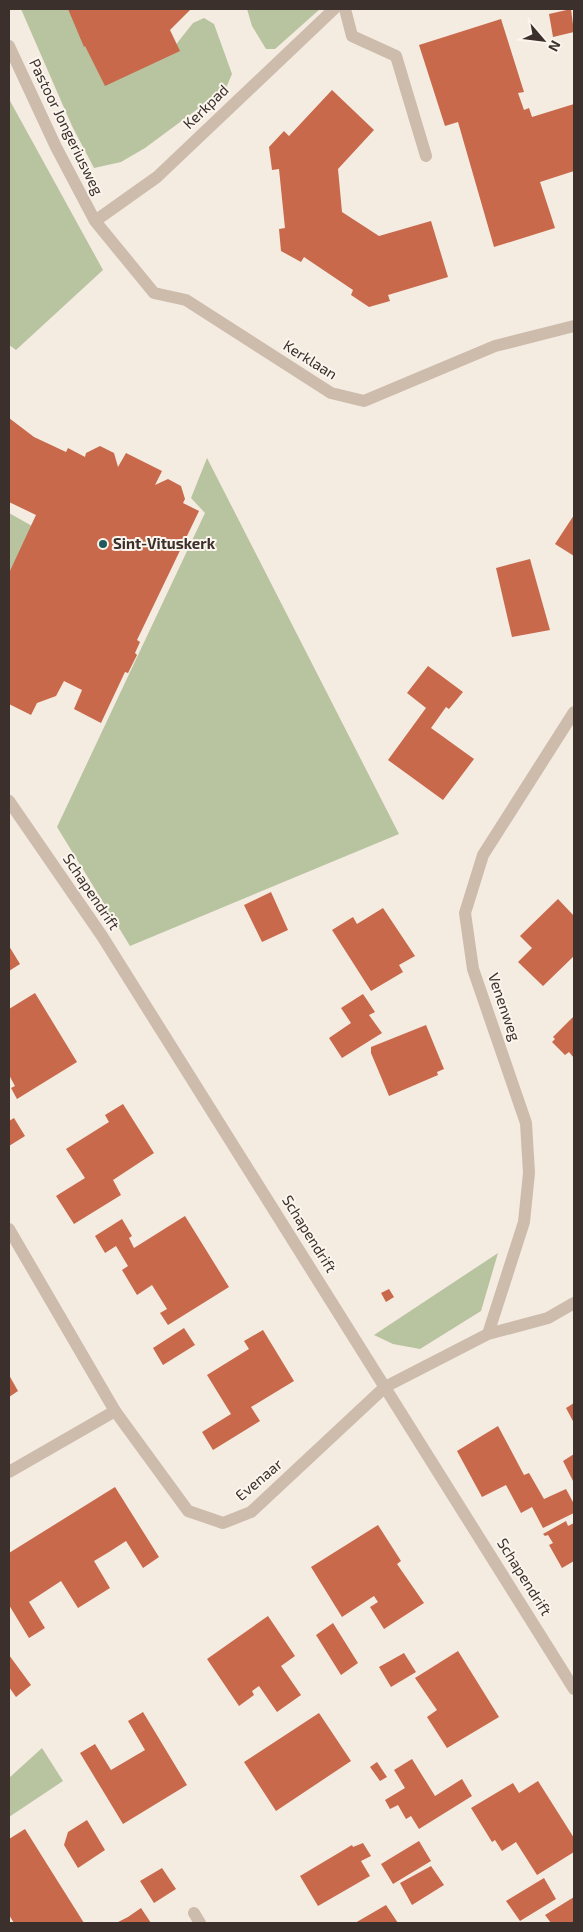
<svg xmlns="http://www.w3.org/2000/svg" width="583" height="1932" font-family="'Exo 2',sans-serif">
	<rect width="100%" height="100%" fill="#f4ebe1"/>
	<path fill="#b8c4a0" d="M 21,9 L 143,9 L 139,13 L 174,47 L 193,23 L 204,18 L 214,24 L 232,74 L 226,88 L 145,148 L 121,162 L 94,168 L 72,126 Z
		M 247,9 L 320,9 L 275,49 L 266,49 L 252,26 Z
		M 9,99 L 103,270 L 16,350 L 9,345 Z
		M 207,458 L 399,834 L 130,946 L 57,827 L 205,513 L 191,498 Z
		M 9,513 L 41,531 L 17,574 L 9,569 Z
		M 498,1253 L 481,1311 L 420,1349 L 393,1344 L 374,1335 Z
		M 42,1748 L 63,1781 L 9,1817 L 9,1778 Z"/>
	<path fill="#c8694b" d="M 68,9 L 191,9 L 170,30 L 180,51 L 105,86 L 85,46 L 84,47 Z
		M 571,9 L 574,32 L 553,37 L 549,14 Z
		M 501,19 L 524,92 L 518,93 L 524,110 L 529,108 L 532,117 L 574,104 L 574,171 L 540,182 L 555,228 L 494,247 L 458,122 L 445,126 L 419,45 Z
		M 332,90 L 374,130 L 338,169 L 342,212 L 379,236 L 431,221 L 448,277 L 388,295 L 390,301 L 369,307 L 351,295 L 353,290 L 304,257 L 301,262 L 281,251 L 279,229 L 285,228 L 279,169 L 272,170 L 269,147 L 284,131 L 289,136 Z
		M 9,418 L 34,437 L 66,452 L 68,448 L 85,457 L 86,453 L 100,446 L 114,453 L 118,467 L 126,453 L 162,471 L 155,485 L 168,479 L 181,486 L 185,499 L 183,503 L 199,511 L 137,640 L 140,642 L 135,653 L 137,655 L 128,673 L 125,672 L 101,723 L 74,709 L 82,690 L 64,681 L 56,696 L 37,703 L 31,715 L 9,704 L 9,573 L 36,515 L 9,502 Z
		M 574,515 L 574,556 L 555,544 Z
		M 530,559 L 550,630 L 512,637 L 496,568 Z
		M 428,666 L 463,692 L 449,709 L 446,707 L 431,728 L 474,759 L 443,800 L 388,760 L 426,708 L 407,693 Z
		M 271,892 L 288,930 L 262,942 L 244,905 Z
		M 558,899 L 574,916 L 574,956 L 543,986 L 518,962 L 532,948 L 520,936 Z
		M 383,908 L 415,956 L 399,965 L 403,972 L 371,991 L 332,930 L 353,917 L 357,924 Z
		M 9,946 L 20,964 L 9,971 Z
		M 35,993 L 77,1062 L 17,1099 L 11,1088 L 15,1086 L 9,1075 L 9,1009 Z
		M 363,994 L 375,1012 L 369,1015 L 382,1033 L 342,1058 L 329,1038 L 351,1023 L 341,1008 Z
		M 574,1016 L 574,1058 L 569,1052 L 565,1055 L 552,1042 L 555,1039 L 553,1037 Z
		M 426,1025 L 444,1069 L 437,1072 L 438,1075 L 389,1096 L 371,1053 L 371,1047 Z
		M 123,1104 L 154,1153 L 113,1180 L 121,1195 L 74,1224 L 56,1196 L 85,1178 L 66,1149 L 109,1122 L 105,1115 Z
		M 14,1118 L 25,1136 L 9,1146 L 9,1121 Z
		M 185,1216 L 229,1287 L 168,1325 L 160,1313 L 167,1309 L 152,1285 L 137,1295 L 122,1270 L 128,1266 L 116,1246 L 105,1253 L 95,1236 L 122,1219 L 132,1236 L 129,1238 L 134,1248 Z
		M 389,1289 L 394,1297 L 386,1302 L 381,1293 Z
		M 184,1328 L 195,1345 L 163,1365 L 153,1348 Z
		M 263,1330 L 294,1381 L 251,1407 L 260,1421 L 213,1450 L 202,1432 L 231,1414 L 207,1375 L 249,1349 L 244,1341 Z
		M 9,1375 L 18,1391 L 9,1397 Z
		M 574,1403 L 574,1423 L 566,1408 Z
		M 498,1426 L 524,1475 L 529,1473 L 544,1499 L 566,1489 L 574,1504 L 574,1513 L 543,1528 L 532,1507 L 521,1513 L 506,1485 L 482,1497 L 457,1451 Z
		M 574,1454 L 574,1483 L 563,1461 Z
		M 115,1487 L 159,1557 L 143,1568 L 126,1541 L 109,1552 L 94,1561 L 110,1588 L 78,1608 L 61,1581 L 29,1602 L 45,1628 L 29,1638 L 9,1605 L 9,1553 Z
		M 566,1521 L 568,1526 L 574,1523 L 574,1561 L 562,1568 L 549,1545 L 553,1543 L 548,1535 L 545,1536 L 543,1534 Z
		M 378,1525 L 401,1561 L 397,1564 L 424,1603 L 384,1629 L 370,1607 L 378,1602 L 374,1596 L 342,1617 L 311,1567 Z
		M 268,1616 L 295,1656 L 281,1666 L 301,1695 L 277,1712 L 259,1686 L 252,1691 L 254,1695 L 239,1706 L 207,1659 Z
		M 333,1623 L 358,1663 L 341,1675 L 316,1635 Z
		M 458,1651 L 499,1717 L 447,1748 L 427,1717 L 437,1710 L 415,1678 Z
		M 404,1653 L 416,1672 L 391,1687 L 379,1667 Z
		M 9,1655 L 31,1685 L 16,1697 L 9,1687 Z
		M 143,1712 L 187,1785 L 123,1824 L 80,1753 L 95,1744 L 111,1770 L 145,1750 L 128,1721 Z
		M 319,1713 L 351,1761 L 276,1811 L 244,1762 Z
		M 412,1759 L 435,1796 L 462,1779 L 472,1796 L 419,1829 L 411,1816 L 406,1819 L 398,1805 L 390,1809 L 385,1800 L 405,1788 L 394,1770 Z
		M 377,1762 L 387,1777 L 380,1781 L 370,1767 Z
		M 538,1781 L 574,1838 L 574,1852 L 537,1875 L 516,1842 L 502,1851 L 495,1840 L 492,1842 L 471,1808 L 513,1783 L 519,1793 Z
		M 87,1820 L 105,1850 L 78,1868 L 64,1845 L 68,1832 Z
		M 25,1829 L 50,1869 L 84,1923 L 14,1923 L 9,1915 L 9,1839 Z
		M 419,1841 L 431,1861 L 393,1884 L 381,1864 Z
		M 363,1843 L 371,1856 L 361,1861 L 370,1876 L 318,1906 L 300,1876 L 352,1845 L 353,1847 Z
		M 431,1866 L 444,1885 L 412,1905 L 400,1883 Z
		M 162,1868 L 176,1889 L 154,1903 L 140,1881 Z
		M 544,1878 L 556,1899 L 520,1921 L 506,1901 Z
		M 574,1897 L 574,1923 L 551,1923 L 545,1915 Z
		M 386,1905 L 398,1923 L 355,1923 Z
		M 141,1908 L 151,1923 L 116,1923 L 128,1917 Z"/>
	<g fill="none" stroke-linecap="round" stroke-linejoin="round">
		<path stroke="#cdbbac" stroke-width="12" d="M 345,9 L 352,36 L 396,56 L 426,156
			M 9,1472 L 115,1411"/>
		<path stroke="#cdbbac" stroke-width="12" d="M 9,46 L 56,147 L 95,221 L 154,293 L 186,300 L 331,393 L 364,401 L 495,346 L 574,326
			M 95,221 L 157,177 L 334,9
			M 9,801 L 102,936 L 574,1689
			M 9,1229 L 115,1411 L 188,1511 L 223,1523 L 251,1512 L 385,1387 L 488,1334 L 548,1318 L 574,1303
			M 488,1334 L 524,1222 L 529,1173 L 526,1123 L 473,969 L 465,913 L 483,855 L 574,712
			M 194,1913 L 200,1923"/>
	</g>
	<circle fill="#1f5a5e" stroke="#fbf5ee" stroke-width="2" cx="103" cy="544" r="5"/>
	<g text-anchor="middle" stroke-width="4" stroke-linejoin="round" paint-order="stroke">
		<g font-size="15" fill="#3b302b" stroke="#fbf5ee">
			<text transform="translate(206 107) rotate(-44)" y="5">Kerkpad</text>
			<text transform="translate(66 127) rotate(64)" y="5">Pastoor Jongeriusweg</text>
			<text transform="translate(310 360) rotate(32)" y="5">Kerklaan</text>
			<text transform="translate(91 892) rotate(56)" y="5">Schapendrift</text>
			<text transform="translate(504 1007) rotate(71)" y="5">Venenweg</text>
			<text transform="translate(309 1234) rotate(58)" y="5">Schapendrift</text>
			<text transform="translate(259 1480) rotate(-40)" y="5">Evenaar</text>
			<text transform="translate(524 1577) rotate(58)" y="5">Schapendrift</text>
		</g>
		<g font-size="15" font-weight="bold" fill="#3b302b" stroke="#fbf5ee" text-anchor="start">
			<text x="113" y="549">Sint-Vituskerk</text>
		</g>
	</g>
	<rect width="583" height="1932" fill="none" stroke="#3b302b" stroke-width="20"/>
	<g transform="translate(543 40) rotate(118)" stroke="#fbf5ee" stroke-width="4" paint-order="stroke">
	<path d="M0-4L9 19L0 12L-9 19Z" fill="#3b302b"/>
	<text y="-8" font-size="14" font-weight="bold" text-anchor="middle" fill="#3b302b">N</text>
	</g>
</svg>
